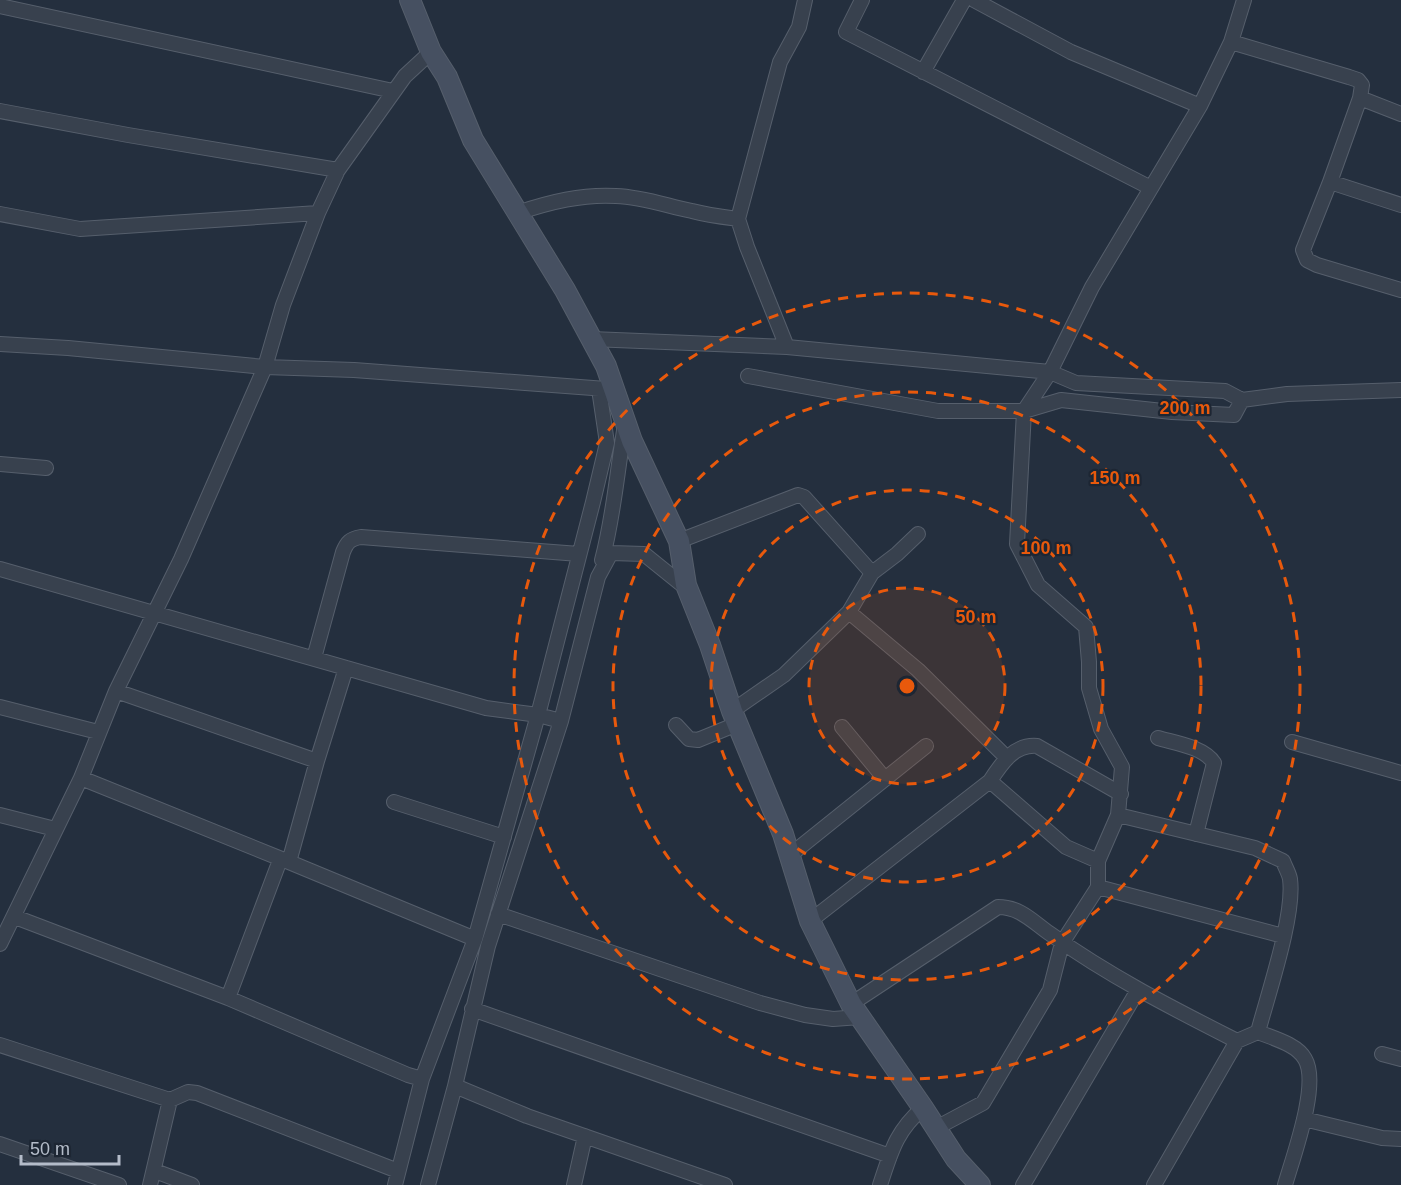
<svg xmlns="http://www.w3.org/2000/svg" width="1401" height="1185" font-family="Helvetica,sans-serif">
	<rect width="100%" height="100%" fill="#242f3e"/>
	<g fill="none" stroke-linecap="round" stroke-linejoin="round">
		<g stroke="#565f6c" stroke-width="16">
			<path id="street" d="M 862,0 L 846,32 L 1151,188
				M 974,0 L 1071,52 L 1200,106
				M 0,6 L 393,91
				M 1231,42 L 1349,77 L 1358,80 L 1362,85 L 1360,98 L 1330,182 L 1303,250 L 1307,260 L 1317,265 L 1401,290
				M 923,72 L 964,0
				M 1360,98 L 1401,114
				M 0,111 L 128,135 L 338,170
				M 1330,182 L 1401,205
				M 517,213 C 550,202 582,194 616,196 C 643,197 667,206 692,211 C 707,215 723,217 738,219
				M 0,214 L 80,229 L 318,213
				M 591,339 L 787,347 L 1050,372 L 1076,383 L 1225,391 L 1242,400 L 1287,394 L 1401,390
				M 0,344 L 68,348 L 265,367 L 354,370 L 606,389
				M 787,347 L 747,247 L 738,219 L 780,62 L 799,27 L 805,0
				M 748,376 L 938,411 L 1024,411 L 1061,400 L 1172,412 L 1234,415 L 1242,400
				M 0,464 L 46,468
				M 679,541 L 798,495 L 804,497 L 872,573
				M 602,560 C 614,516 617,470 625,425
				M 0,569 L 486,708 L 538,715 L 561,721
				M 849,612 L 918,670 L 1006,757
				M 314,658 L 343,552 C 347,542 350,539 361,537 L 579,554
				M 116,691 L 317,761
				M 0,707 L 98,732
				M 732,711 L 784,675 L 849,612 L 872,573 L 897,554 L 918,534
				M 676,725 L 689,739 L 698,740 L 737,724
				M 842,727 L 885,779
				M 1158,738 C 1175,743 1204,747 1214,763 L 1196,834
				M 1292,742 L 1401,773
				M 81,778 L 289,862 L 317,761 L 346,668
				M 990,781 L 1066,847 L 1098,861
				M 394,802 L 504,837
				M 0,815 L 55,829
				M 1118,815 L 1255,848 L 1283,861 C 1285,867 1289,873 1290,879 C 1295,915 1268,994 1258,1032
				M 789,856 L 926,746
				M 289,862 L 475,939
				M 1098,887 L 1283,936
				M 498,914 L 760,1003 L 805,1015 L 833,1019 L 860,1017
				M 15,917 L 228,998 L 408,1075 L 422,1079
				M 810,921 L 990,781 C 1001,764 1014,744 1037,746 L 1121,794
				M 0,944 L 81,778 L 116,691 L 181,559 L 265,367 L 283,305 L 318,213 L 338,170 L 405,76 L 431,52
				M 228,998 L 280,860
				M 851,1004 L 998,907 C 1020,907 1032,921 1049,933 C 1109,976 1172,1008 1237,1041 L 1154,1185
				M 472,1009 L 890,1156
				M 1237,1041 L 1258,1032 C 1272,1038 1297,1044 1305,1059 C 1320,1084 1293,1157 1285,1185
				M 0,1045 L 170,1100
				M 1382,1054 L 1401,1059
				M 455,1086 L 527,1116 L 725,1185
				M 1304,1119 L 1382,1138 L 1401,1139
				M 936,1128 L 983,1103 L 1050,990 L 1062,943 L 1098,887 L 1098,861 L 1118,815 L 1122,767 L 1101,729 L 1089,688 L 1089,662 L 1086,627 L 1038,585 L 1017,544 L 1024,411 L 1050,372 L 1092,287 L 1200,106 L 1231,42 L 1244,0
				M 0,1144 L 119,1185
				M 155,1171 L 192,1185
				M 150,1185 L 170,1100 L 188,1092 L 197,1093 L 398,1171
				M 395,1185 L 422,1079 L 475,939 L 538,715 L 593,502 L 607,443 L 599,389
				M 428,1185 L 455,1086 L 488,946 L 561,721 L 598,577 L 611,553 L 644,554 L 680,583 L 686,585
				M 574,1185 L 585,1136
				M 880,1185 C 891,1152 896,1131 923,1108
				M 1023,1185 L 1138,990"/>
		</g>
		<g stroke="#565f6c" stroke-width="22">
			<path id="secondary" d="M 410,0 L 431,52 L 447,77 L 473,140 L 565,290 L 606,366 L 632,441 L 679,541 L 686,585 L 710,645 L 732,711 L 783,834 L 810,921 L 851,1004 L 923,1108 L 956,1159 L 980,1185"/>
		</g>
		<use href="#street" stroke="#38414e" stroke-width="14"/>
		<use href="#secondary" stroke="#465061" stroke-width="20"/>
	</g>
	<circle cx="907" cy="686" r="98" fill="#e8590c" fill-opacity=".12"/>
	<g fill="none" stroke="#e8590c" stroke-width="3" stroke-dasharray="10 8">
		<circle cx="907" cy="686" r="98"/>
		<circle cx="907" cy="686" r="196"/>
		<circle cx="907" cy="686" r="294"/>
		<circle cx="907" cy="686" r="393"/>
	</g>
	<circle cx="907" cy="686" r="9" fill="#e8590c" stroke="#1d2633" stroke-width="3"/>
	<g font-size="18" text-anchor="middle" font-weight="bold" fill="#e8590c" stroke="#1d2633" stroke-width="4.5" stroke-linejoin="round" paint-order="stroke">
		<text x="1185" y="414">200 m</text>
		<text x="1115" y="484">150 m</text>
		<text x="1046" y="554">100 m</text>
		<text x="976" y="623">50 m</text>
	</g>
	<path d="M21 1155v9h98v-9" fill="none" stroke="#b4bcc9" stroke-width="3"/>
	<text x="30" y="1155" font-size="18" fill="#b4bcc9" stroke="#1d2633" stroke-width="4.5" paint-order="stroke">50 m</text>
</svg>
